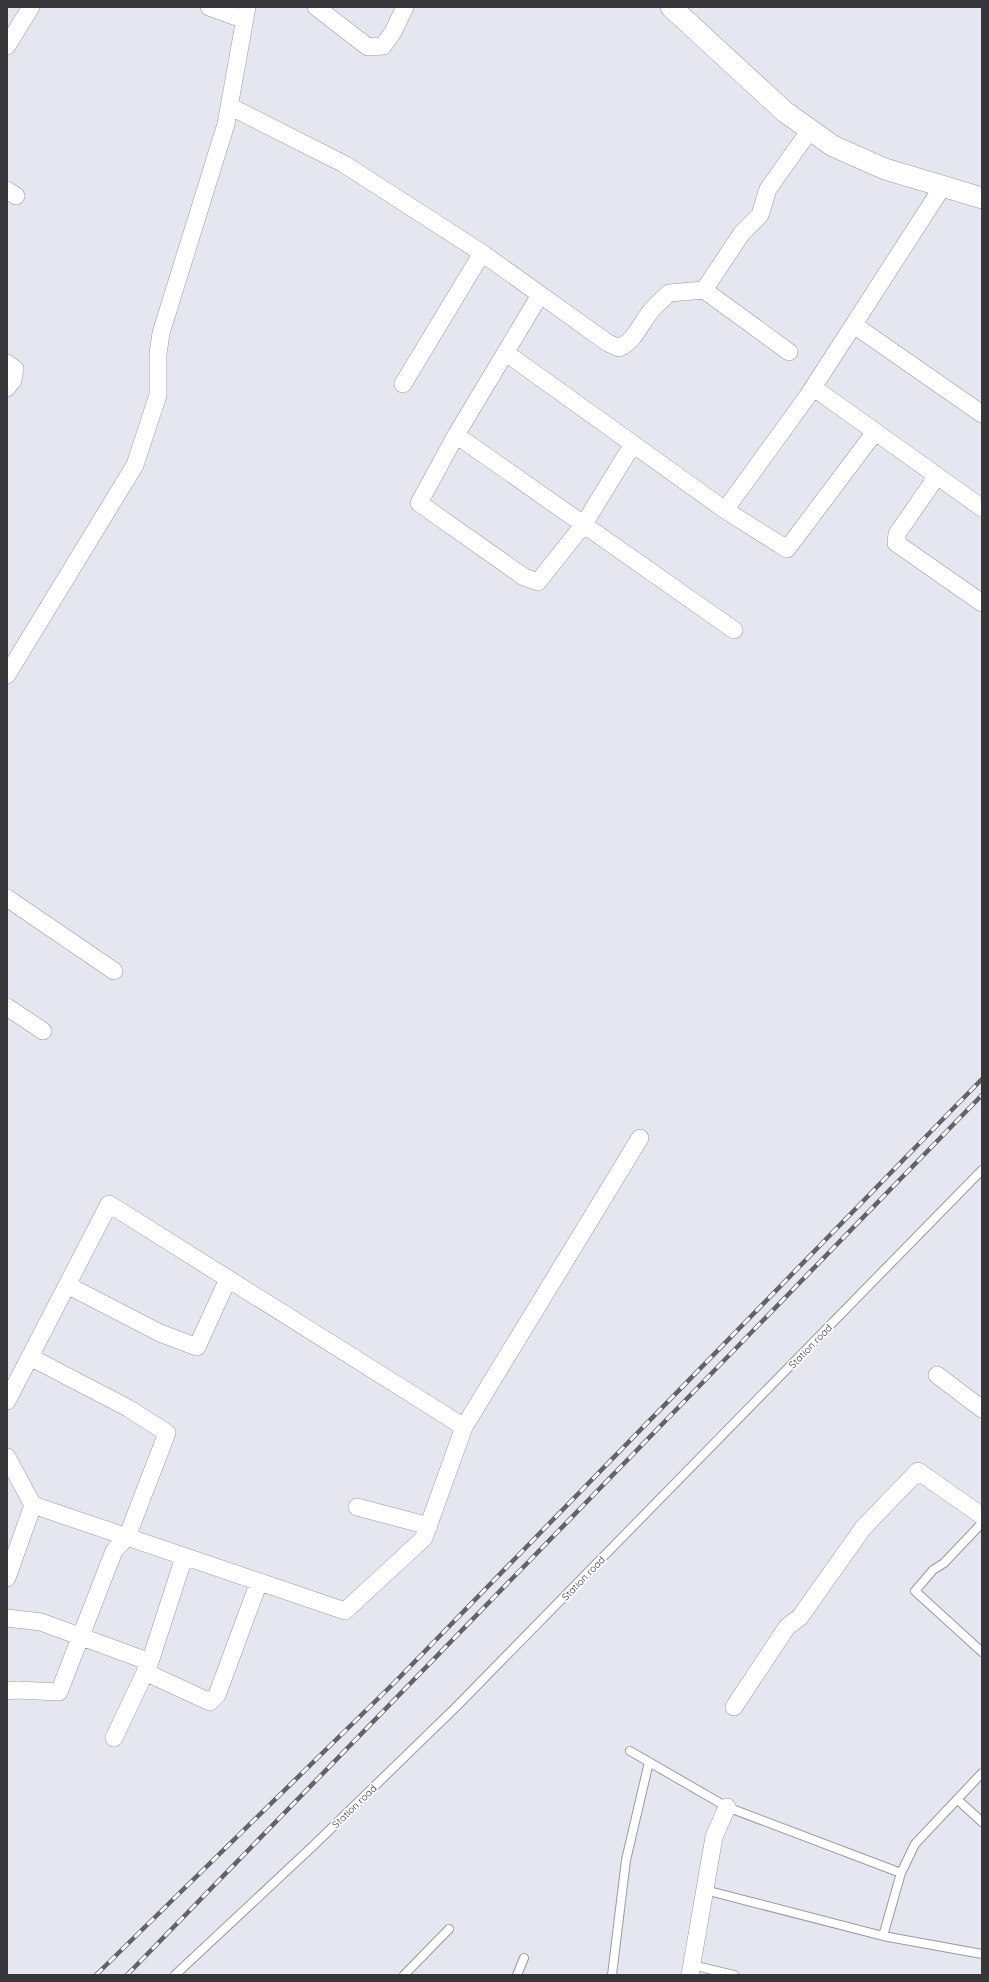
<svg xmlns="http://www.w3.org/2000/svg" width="989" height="1982" font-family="Quicksand,sans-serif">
	<rect width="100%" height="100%" fill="#e6e6f0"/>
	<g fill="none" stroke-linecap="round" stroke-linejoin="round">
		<g stroke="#9899a2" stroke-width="10">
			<path id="service" d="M 982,1523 L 944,1563 L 933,1570 L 915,1591 L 982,1652
				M 630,1751 L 727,1807 L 901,1873
				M 958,1800 L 982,1822
				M 705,1890 L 883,1936 L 982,1954
				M 883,1936 L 901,1873 L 915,1844 L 982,1773
				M 692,1965 L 734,1975
				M 175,1975 L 313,1846 L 457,1706 L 982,1170
				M 404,1975 L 449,1929
				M 517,1975 L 524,1958
				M 612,1975 L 626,1860 L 649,1762"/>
		</g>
		<g stroke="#9899a2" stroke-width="18">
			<path id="minor" d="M 209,7 L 245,20
				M 316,7 L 368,47 L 383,46 L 393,32 L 405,7
				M 7,46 L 31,7
				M 229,106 L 344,164 L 482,253 L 608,343 L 619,348 C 635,341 641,323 651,311 C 657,304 663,299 669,293 L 704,290 L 789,352
				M 7,190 L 16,196
				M 704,290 L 742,233 L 760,215 L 768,189 L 810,130
				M 540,295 L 456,435 L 419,503 L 524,577 L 538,582 L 584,524 L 633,444
				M 854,325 L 982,414
				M 506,353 L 725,510 L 787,549 L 875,432
				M 7,363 L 15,369 L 13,380 L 7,388
				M 403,384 L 482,253
				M 814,388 L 982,508
				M 456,435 L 734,630
				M 937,476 L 897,534 L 896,543 L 982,603
				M 725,510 L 807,397 L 943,186
				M 7,675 L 135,465 L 158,395 L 158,354 L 161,333 L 226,124 L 247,7
				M 7,898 L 114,971
				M 7,1007 L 43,1031
				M 67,1285 L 160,1333 L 197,1347 L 228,1279
				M 937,1375 L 982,1409
				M 7,1401 L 109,1204 L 464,1427
				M 7,1457 L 33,1505 L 345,1611 L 424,1538 L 464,1427 L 640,1138
				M 357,1507 L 429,1526
				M 7,1578 L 33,1505
				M 7,1618 L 41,1622 L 150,1662
				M 145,1672 L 210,1702 L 217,1695 L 259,1582
				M 7,1691 L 17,1690 L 59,1692 L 114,1551 L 127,1537 L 167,1433 L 128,1408 L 30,1357
				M 734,1707 L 787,1627 L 800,1617 L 863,1528 L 918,1471 L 982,1516
				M 114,1738 L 150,1662 L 184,1557
				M 690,1975 L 714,1837 L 727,1807"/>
		</g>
		<g stroke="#9899a2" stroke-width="22">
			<path id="tertiary" d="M 671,7 L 785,112 L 833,146 L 885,169 L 982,198"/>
		</g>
		<use href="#service" stroke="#fff" stroke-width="8"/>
		<use href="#minor" stroke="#fff" stroke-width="17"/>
		<use href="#tertiary" stroke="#fff" stroke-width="21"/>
		<g stroke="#626268" stroke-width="4.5">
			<path id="rail" d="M 96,1975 L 394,1683 L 982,1079
				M 127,1975 L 982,1095"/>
		</g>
		<use href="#rail" stroke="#fff" stroke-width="3" stroke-dasharray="9" stroke-linecap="butt"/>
	</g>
	<g text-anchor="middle" stroke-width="3.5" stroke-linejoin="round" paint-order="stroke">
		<g font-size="10" fill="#37373b" stroke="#fff">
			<text transform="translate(810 1346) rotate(-46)" y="4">Station road</text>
			<text transform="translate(583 1578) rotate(-46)" y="4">Station road</text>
			<text transform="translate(354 1806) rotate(-44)" y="4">Station road</text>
		</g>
	</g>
	<rect width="989" height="1982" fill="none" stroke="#37373b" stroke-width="16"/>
</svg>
